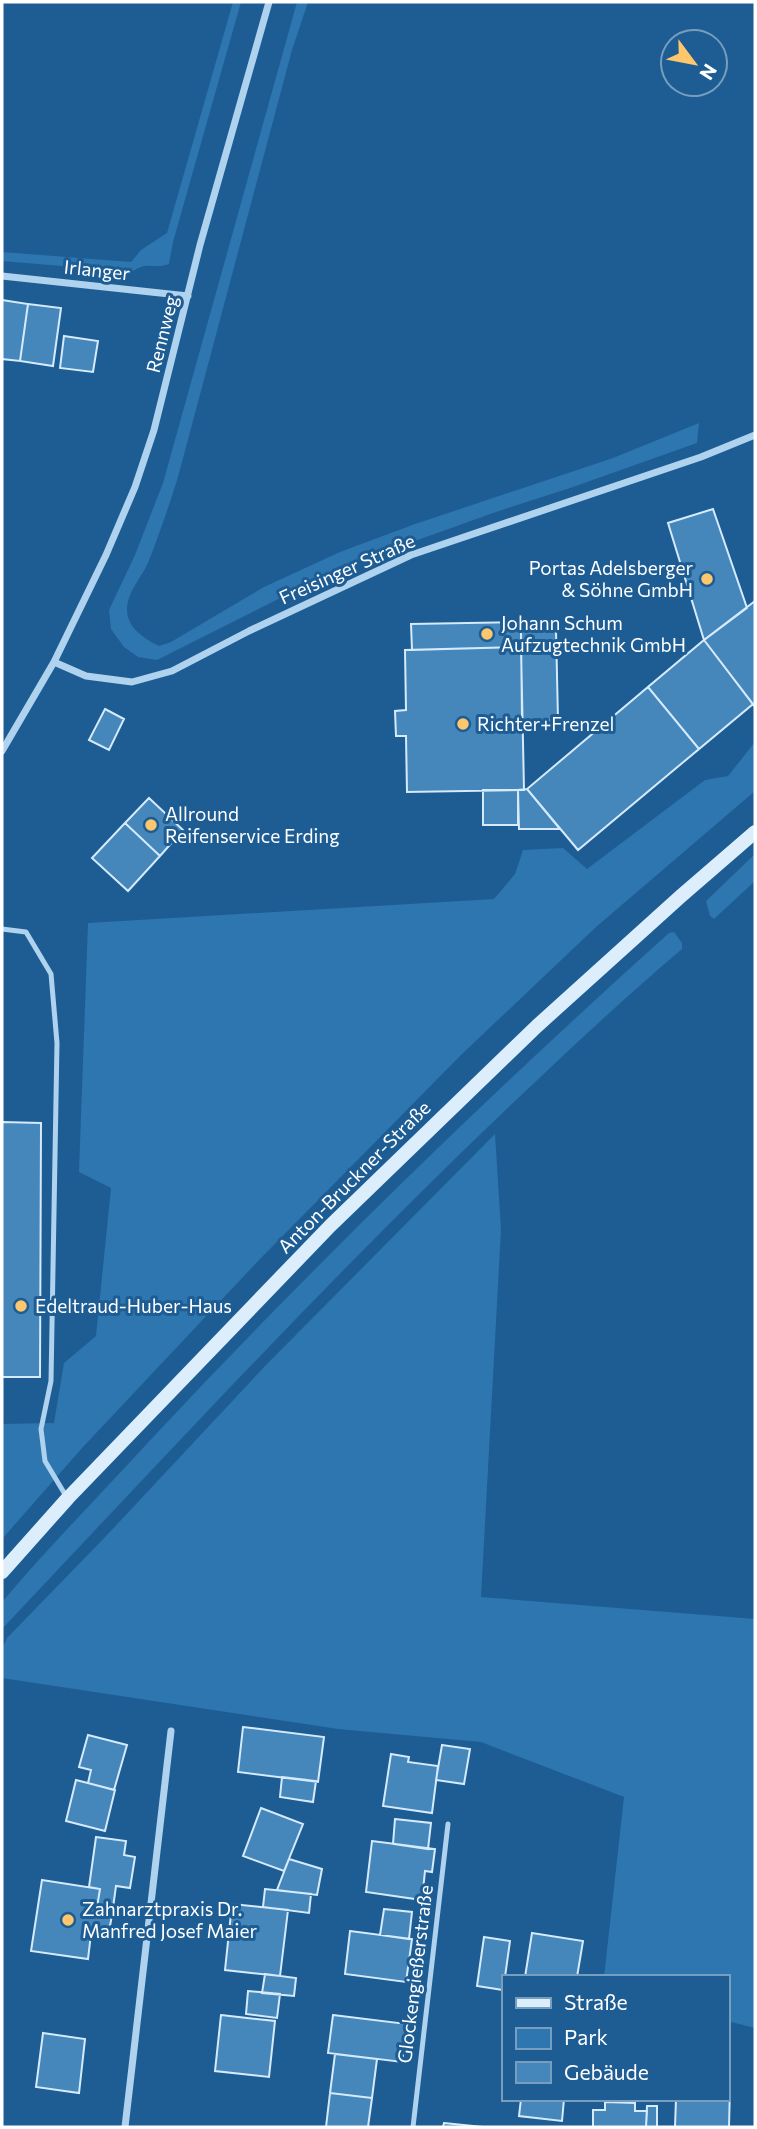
<svg xmlns="http://www.w3.org/2000/svg" width="757" height="2129" font-family="Commissioner,sans-serif">
	<rect width="100%" height="100%" fill="#1d5d94"/>
	<path fill="#2d76b0" d="M 233,2 L 241,2 L 173,242 L 169,264 C 152,270 148,260 132,272 L 2,261 L 2,252 L 131,262 L 141,250 L 167,233 Z
		M 297,2 L 308,2 L 292,50 L 178,477 C 169,506 159,535 148,563 C 141,578 129,590 127,607 C 126,628 144,638 159,646 L 171,642 L 264,587 L 340,552 L 415,524 L 613,458 L 699,423 L 697,443 L 570,488 L 496,512 L 342,567 L 157,660 L 138,657 L 124,647 L 111,629 L 109,610 L 135,555 L 163,483 Z
		M 755,742 L 755,791 L 596,927 L 461,1055 L 259,1260 L 83,1447 L 2,1539 L 2,1424 L 54,1423 L 64,1363 L 96,1336 L 111,1188 L 79,1172 L 88,923 L 494,899 L 515,874 L 523,850 L 563,848 L 587,869 L 705,780 L 728,776 Z
		M 755,854 L 755,881 L 714,919 L 710,916 L 706,901 Z
		M 674,932 L 682,943 L 682,949 C 624,998 569,1050 514,1102 C 336,1271 170,1451 2,1629 L 2,1602 C 51,1544 105,1490 156,1434 C 320,1259 491,1093 669,933 Z
		M 495,1134 L 501,1230 L 481,1597 L 755,1619 L 755,2028 L 727,2021 L 727,1977 L 604,1977 L 624,1797 L 481,1742 L 338,1729 L 2,1678 L 2,1649 L 7,1638 L 108,1534 L 265,1366 Z"/>
	<path fill="#4586bb" stroke="#d5eafb" stroke-width="2" d="M 2,300 L 28,304 L 20,361 L 2,359 Z
		M 28,304 L 61,308 L 53,366 L 20,361 Z
		M 64,336 L 98,341 L 93,372 L 60,368 Z
		M 713,509 L 747,608 L 704,640 L 668,523 Z
		M 755,601 L 755,707 L 704,640 Z
		M 521,622 L 521,647 L 412,650 L 411,624 Z
		M 556,630 L 558,720 L 522,721 L 521,631 Z
		M 704,640 L 753,704 L 699,749 L 648,687 Z
		M 521,647 L 524,790 L 407,792 L 406,736 L 396,736 L 395,711 L 406,710 L 405,650 Z
		M 648,687 L 699,749 L 578,850 L 527,789 Z
		M 105,709 L 124,719 L 109,750 L 89,740 Z
		M 527,789 L 560,829 L 519,829 L 518,790 Z
		M 483,790 L 518,790 L 518,825 L 483,825 Z
		M 149,798 L 183,830 L 160,856 L 125,823 Z
		M 125,823 L 160,856 L 128,891 L 92,858 Z
		M 2,1122 L 41,1123 L 40,1377 L 2,1377 Z
		M 243,1727 L 324,1737 L 318,1782 L 238,1772 Z
		M 88,1735 L 127,1745 L 114,1790 L 88,1783 L 91,1770 L 79,1767 Z
		M 442,1745 L 470,1749 L 464,1784 L 436,1780 Z
		M 391,1754 L 409,1757 L 408,1762 L 438,1766 L 432,1813 L 383,1806 Z
		M 282,1777 L 316,1781 L 313,1802 L 280,1797 Z
		M 76,1780 L 115,1790 L 105,1831 L 66,1821 Z
		M 261,1808 L 303,1824 L 284,1871 L 243,1856 Z
		M 395,1819 L 431,1823 L 428,1849 L 393,1844 Z
		M 96,1837 L 126,1841 L 124,1855 L 135,1857 L 130,1888 L 116,1886 L 112,1915 L 96,1913 L 100,1889 L 89,1887 Z
		M 372,1841 L 435,1849 L 432,1872 L 425,1871 L 422,1900 L 366,1892 Z
		M 289,1859 L 322,1869 L 317,1895 L 277,1890 Z
		M 42,1880 L 100,1889 L 96,1913 L 112,1915 L 108,1937 L 91,1934 L 88,1959 L 31,1951 Z
		M 265,1889 L 311,1894 L 309,1913 L 263,1907 Z
		M 232,1904 L 288,1910 L 280,1976 L 225,1970 Z
		M 384,1909 L 412,1912 L 409,1939 L 380,1935 Z
		M 350,1931 L 412,1939 L 406,1982 L 345,1974 Z
		M 532,1933 L 583,1941 L 577,1977 L 525,1977 Z
		M 484,1937 L 510,1941 L 505,1977 L 503,1977 L 503,1990 L 477,1986 Z
		M 265,1974 L 296,1978 L 294,1996 L 262,1993 Z
		M 248,1991 L 280,1994 L 277,2018 L 246,2014 Z
		M 221,2015 L 275,2021 L 269,2077 L 215,2071 Z
		M 333,2015 L 407,2024 L 402,2062 L 328,2053 Z
		M 43,2033 L 85,2039 L 79,2093 L 36,2087 Z
		M 335,2054 L 377,2059 L 372,2098 L 330,2093 Z
		M 727,2087 L 730,2087 L 729,2127 L 675,2127 L 676,2099 L 727,2099 Z
		M 330,2093 L 372,2098 L 368,2127 L 326,2127 Z
		M 521,2099 L 564,2099 L 562,2121 L 519,2116 Z
		M 605,2102 L 635,2103 L 635,2111 L 647,2111 L 646,2127 L 593,2127 L 593,2110 L 605,2110 Z
		M 647,2106 L 657,2106 L 657,2127 L 646,2127 Z
		M 444,2123 L 483,2127 L 443,2127 Z"/>
	<g fill="none" stroke-linecap="round" stroke-linejoin="round">
		<path stroke="#afd2ef" stroke-width="5" d="M 2,929 L 26,932 L 51,974 L 57,1043 L 51,1381 L 41,1429 L 45,1461 L 66,1496
			M 413,2127 L 448,1824"/>
		<path stroke="#afd2ef" stroke-width="7" d="M 2,276 L 188,296
			M 54,662 L 86,676 L 132,682 L 172,671 L 249,631 L 411,555 L 701,457 L 755,435
			M 2,751 L 54,662 L 106,555 L 135,487 L 154,430 L 200,245 L 269,2
			M 125,2127 L 171,1731"/>
		<path stroke="#dcedfb" stroke-width="14" d="M 2,1572 L 68,1498 L 330,1226 L 537,1026 L 681,896 L 755,832"/>
	</g>
	<g fill="#fec66d" stroke="#1d5d94" stroke-width="2.5">
		<circle cx="707" cy="579" r="7"/>
		<circle cx="487" cy="634" r="7"/>
		<circle cx="463" cy="724" r="7"/>
		<circle cx="151" cy="825" r="7"/>
		<circle cx="21" cy="1306" r="7"/>
		<circle cx="68" cy="1920" r="7"/>
	</g>
	<g text-anchor="middle" stroke-width="6" stroke-linejoin="round" paint-order="stroke">
		<g font-size="19" fill="#fff" stroke="#1d5d94">
			<text transform="translate(97 270) rotate(6)" y="7">Irlanger</text>
			<text transform="translate(162 334) rotate(-76)" y="7">Rennweg</text>
			<text transform="translate(347 569) rotate(-24)" y="7">Freisinger Straße</text>
			<text transform="translate(354 1177) rotate(-45)" y="7">Anton-Bruckner-Straße</text>
			<text transform="translate(415 1974) rotate(-83)" y="7">Glockengießerstraße</text>
		</g>
		<g font-size="19" fill="#fff" stroke="#1d5d94" text-anchor="start">
			<text x="693" y="575" text-anchor="end">Portas Adelsberger<tspan x="693" dy="22">&amp; Söhne GmbH</tspan></text>
			<text x="501" y="630">Johann Schum<tspan x="501" dy="22">Aufzugtechnik GmbH</tspan></text>
			<text x="477" y="731">Richter+Frenzel</text>
			<text x="165" y="821">Allround<tspan x="165" dy="22">Reifenservice Erding</tspan></text>
			<text x="35" y="1313">Edeltraud-Huber-Haus</text>
			<text x="82" y="1916">Zahnarztpraxis Dr.<tspan x="82" dy="22">Manfred Josef Maier</tspan></text>
		</g>
	</g>
	<rect width="757" height="2129" fill="none" stroke="#ffffff" stroke-width="7"/>
	<rect x="502" y="1975" width="228" height="126" fill="#1d5d94" stroke="#779ebf" stroke-width="2"/>
	<rect x="516" y="1998" width="35" height="10" fill="#dcedfb" stroke="#779ebf" stroke-width="2"/>
	<text x="564" y="2010" font-size="21" fill="#ffffff">Straße</text>
	<rect x="516" y="2028" width="35" height="21" fill="#2d76b0" stroke="#779ebf" stroke-width="2"/>
	<text x="564" y="2045" font-size="21" fill="#ffffff">Park</text>
	<rect x="516" y="2062" width="35" height="21" fill="#4586bb" stroke="#779ebf" stroke-width="2"/>
	<text x="564" y="2080" font-size="21" fill="#ffffff">Gebäude</text>
	<g transform="translate(694 63) rotate(122)"><circle r="33" fill="#1d5d94" stroke="#779ebf" stroke-width="2"/>
	<path d="M0-5L12 26L0 18L-12 26Z" fill="#fec66d"/>
	<text y="-10" font-size="19" font-weight="bold" text-anchor="middle" fill="#ffffff">N</text>
	</g>
</svg>
